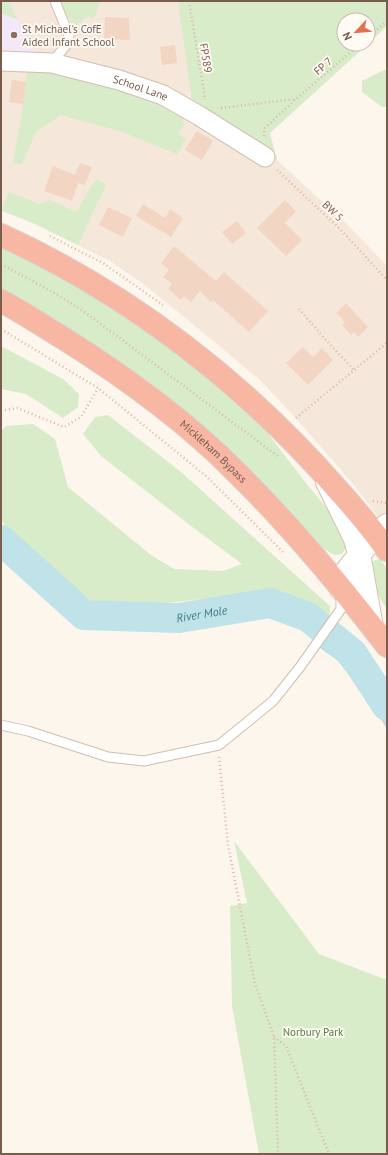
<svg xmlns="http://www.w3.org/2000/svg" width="388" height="1155" font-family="'PT Sans',sans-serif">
	<rect width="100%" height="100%" fill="#fdf6ec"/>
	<path fill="#f5e8da" d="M 1,1 L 178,1 L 193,101 L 277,160 L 349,226 L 387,266 L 387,529 L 354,485 L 292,414 L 260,380 L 183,316 L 142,283 L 110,261 L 33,223 L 1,210 Z"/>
	<path fill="#f3e8fa" d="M 1,1 L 8,1 L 37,54 L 1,50 Z"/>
	<path fill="#d8ecc9" d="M 1,1 L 8,1 L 18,20 L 1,13 Z
		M 61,1 L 100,1 L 96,14 L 92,19 L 88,16 L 74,27 L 65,12 Z
		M 178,1 L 387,1 L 387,26 L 368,44 L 368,20 L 344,20 L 344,44 L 368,44 L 270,133 L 277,160 L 235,132 L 192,101 Z
		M 384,70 L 387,70 L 387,107 L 382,107 L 362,92 L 362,81 Z
		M 27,71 L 48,71 L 153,99 L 183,115 L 184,125 L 178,134 L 186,139 L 177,154 L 119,131 L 61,115 L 36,132 L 22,164 L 13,163 L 20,124 Z
		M 97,179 L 106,185 L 78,245 L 33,223 L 2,211 L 9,192 L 39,204 L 50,200 L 77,212 L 91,186 Z
		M 1,245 L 47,267 L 177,349 L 232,396 L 266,431 L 309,487 L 342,526 L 348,545 L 342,554 L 334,555 L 324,549 C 276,497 228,445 172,400 C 119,358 61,322 1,290 Z
		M 1,346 L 63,379 L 79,394 L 78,407 L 63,418 L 26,394 L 1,389 Z
		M 108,415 L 181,472 L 330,606 L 330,613 L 326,619 L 281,592 L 229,596 L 157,604 L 88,600 L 8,532 L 1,518 L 1,431 L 6,426 L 33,424 L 55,439 L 68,487 L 151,555 L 174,569 L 223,571 L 242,564 L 191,526 L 101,456 L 83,434 L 95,417 Z
		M 380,558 L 387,569 L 387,609 L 382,602 L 368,574 L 372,562 Z
		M 234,841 L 319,954 L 387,980 L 387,1154 L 259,1154 L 232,1006 L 230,906 L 247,903 Z"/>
	<path fill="#bfe3e8" stroke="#a5d3da" d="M 336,624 L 356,647 L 387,689 L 387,728 L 376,709 L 338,660 L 321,648 Z"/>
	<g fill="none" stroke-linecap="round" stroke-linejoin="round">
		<path stroke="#bfe3e8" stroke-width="30" id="s1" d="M 1,540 L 84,615 L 179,618 L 270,603 L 308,617 L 352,653 L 387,706"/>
	</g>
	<path fill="#f3d5c3" d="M 105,17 L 129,18 L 130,40 L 104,39 Z
		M 175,45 L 177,63 L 162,65 L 160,47 Z
		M 12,80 L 26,82 L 23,104 L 9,102 Z
		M 197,131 L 213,141 L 202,160 L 185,150 Z
		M 80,163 L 92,167 L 85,185 L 78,183 L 72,201 L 44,191 L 53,166 L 75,175 Z
		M 285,200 L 296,211 L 285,223 L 302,240 L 286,256 L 257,228 Z
		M 143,204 L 165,218 L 170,209 L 183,218 L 171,237 L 136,216 Z
		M 108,207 L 132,218 L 123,237 L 99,225 Z
		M 237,221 L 246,233 L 232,244 L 222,232 Z
		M 174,246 L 216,281 L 224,272 L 268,311 L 249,332 L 213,300 L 211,302 L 200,291 L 191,302 L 184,296 L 181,300 L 168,289 L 172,284 L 163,277 L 169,270 L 161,263 Z
		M 346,303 L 368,327 L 358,337 L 354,332 L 351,335 L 342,325 L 345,322 L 336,313 Z
		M 303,347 L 313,357 L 322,348 L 333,360 L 308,385 L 286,363 Z"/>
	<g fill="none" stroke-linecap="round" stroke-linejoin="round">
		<g stroke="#d1beb0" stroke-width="11">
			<path id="lane" d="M 52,63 L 66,45 L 69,36 L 55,1
				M 1,725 L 28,731 L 108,757 L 144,761 L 219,745 L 273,701 L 300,667 L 341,609 L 341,594"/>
		</g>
		<g stroke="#d1beb0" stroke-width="21">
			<g id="street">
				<path id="s2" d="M 1,61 L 52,63 L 119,80 L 163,95 L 198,115 L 265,157"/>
			</g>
		</g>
		<g stroke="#d6c0b0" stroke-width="24">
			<path id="secondary" d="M 327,482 L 355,539 L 359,554 L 372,627
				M 341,589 L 344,574 L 376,534 L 387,525"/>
		</g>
		<g stroke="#dad1cd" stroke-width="24">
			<g id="highway">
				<path d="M 1,235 C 130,294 246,384 339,491 C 356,510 372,529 387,550"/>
				<path id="s3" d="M 1,301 C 22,312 43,326 63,338 C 125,377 185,420 236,472 C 291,526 340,585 387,646"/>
			</g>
		</g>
		<path stroke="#d9b8a5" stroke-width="2.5" stroke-dasharray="1 3" stroke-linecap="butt" d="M 189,1 L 205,98
			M 368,37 L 387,21
			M 221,108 L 295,99
			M 264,136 L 264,129 L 296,99 L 360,44
			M 277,170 L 340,229 L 387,280
			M 50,236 L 103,263 L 163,305
			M 1,264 L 58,295 L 86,313 L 279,457
			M 299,309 L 325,339 L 354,370
			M 1,329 L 98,388 L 206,476 L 283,552
			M 1,411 L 17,408 L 64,427 L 81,417 L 98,388
			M 296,418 L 387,343
			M 373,501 L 387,503
			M 219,757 L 228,845 L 255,984 L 274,1037 L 278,1154
			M 274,1037 L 286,1046 L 329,1154"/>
		<use href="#lane" stroke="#fff" stroke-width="9"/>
		<use href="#street" stroke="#fff" stroke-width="19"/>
		<use href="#secondary" stroke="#fff" stroke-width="22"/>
		<use href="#highway" stroke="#f7b7a3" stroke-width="22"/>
	</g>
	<circle fill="#8d6e63" stroke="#fffaf3" stroke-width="1.5" cx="14" cy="35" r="4"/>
	<g text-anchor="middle" stroke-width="3.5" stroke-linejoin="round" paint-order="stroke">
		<g font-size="11" fill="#785e54" stroke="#fffaf3" text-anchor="start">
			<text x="22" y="33">St Michael's CofE<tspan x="22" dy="13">Aided Infant School</tspan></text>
		</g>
		<g font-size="11" fill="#7a5c4d" stroke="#fffaf3">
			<text transform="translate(206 58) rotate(80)" y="4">FP589</text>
			<text transform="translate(323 66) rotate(-41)" y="4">FP 7</text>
			<text dy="4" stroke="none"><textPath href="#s2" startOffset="143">School Lane</textPath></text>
			<text transform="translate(333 211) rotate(44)" y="4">BW 5</text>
			<text dy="4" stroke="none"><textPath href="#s3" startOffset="261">Mickleham Bypass</textPath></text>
		</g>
		<g font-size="11" fill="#537a41" stroke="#fffaf3">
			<text x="313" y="1036">Norbury Park</text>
		</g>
		<g font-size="12" font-style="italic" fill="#437c86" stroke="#fffaf3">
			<text dy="4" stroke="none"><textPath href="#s1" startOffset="230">River Mole</textPath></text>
		</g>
	</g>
	<rect width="388" height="1155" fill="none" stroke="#7a5c4d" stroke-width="4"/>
	<g transform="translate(356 32) rotate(244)"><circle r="19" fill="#fffaf3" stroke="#cabbb1"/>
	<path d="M0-3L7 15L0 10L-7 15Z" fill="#e76f51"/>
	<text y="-6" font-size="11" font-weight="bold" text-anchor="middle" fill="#7a5c4d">N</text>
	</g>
</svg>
